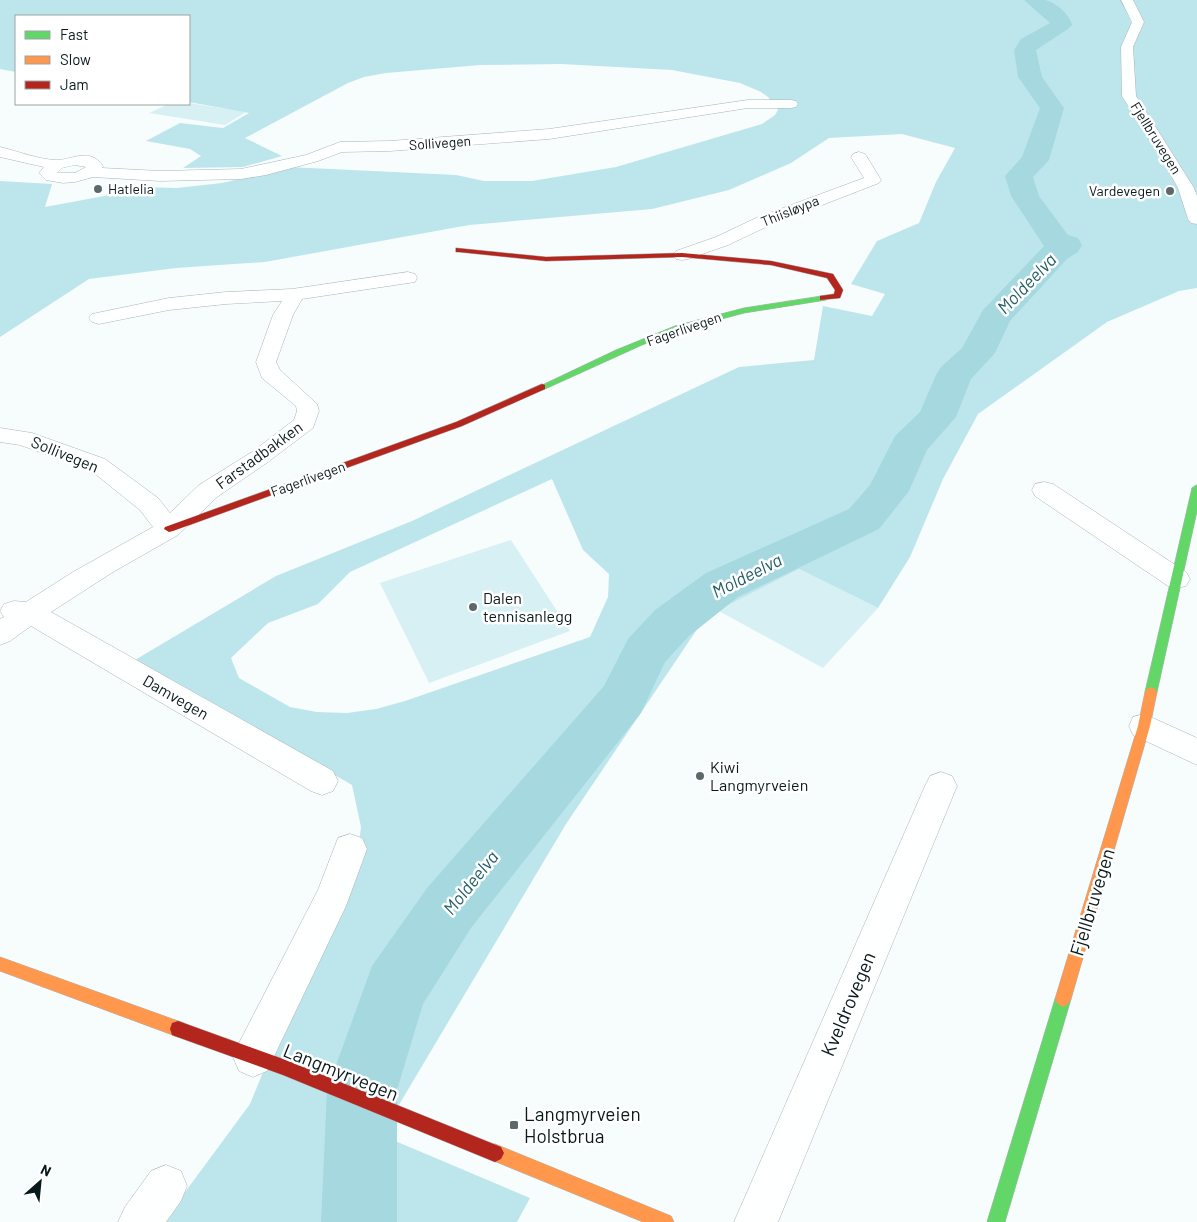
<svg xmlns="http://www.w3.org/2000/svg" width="1197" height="1222" font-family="Barlow,sans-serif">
	<rect width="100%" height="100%" fill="#f7fcfd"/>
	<path fill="#d7f0f4" d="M 189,103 L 246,112 L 225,125 L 149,113 L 169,104 Z
		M 511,540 L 570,631 L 429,683 L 380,583 Z
		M 799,569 L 878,608 L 823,668 L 717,610 Z"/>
	<path fill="#bde6ec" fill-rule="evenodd" d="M 0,0 L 1197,0 L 1197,288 L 1179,291 L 1107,322 L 978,414 L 943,479 L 910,557 L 878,608 L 799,569 L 706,616 L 566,824 L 381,1135 L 530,1198 L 517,1222 L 163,1222 L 250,1104 L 284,1021 L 357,859 L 361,827 L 352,785 L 135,660 L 276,576 L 412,521 L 739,367 L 814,360 L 823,306 L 872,316 L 885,294 L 851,284 L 877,241 L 919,223 L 936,182 L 955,148 L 902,134 L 829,138 L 791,163 L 729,190 L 652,209 L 469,225 L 265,262 L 176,268 L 89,279 L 0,337 L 0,181 L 52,184 L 45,207 L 115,194 L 139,187 L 177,188 L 222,183 L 289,167 L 456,175 L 484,181 L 532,181 L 616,167 L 762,124 L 775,115 L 778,110 L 768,97 L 761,92 L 740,83 L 672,70 L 561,64 L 480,65 L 386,73 L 364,77 L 348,83 L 245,138 L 282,156 L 243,167 L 183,168 L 201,156 L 190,149 L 146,141 L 180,123 L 223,128 L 249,113 L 189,102 L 189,16 L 16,16 L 16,72 L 0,69 ZM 552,479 L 583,550 L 609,574 L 608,597 L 590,637 L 405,701 L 376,709 L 347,713 L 317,712 L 290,707 L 239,678 L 231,658 L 268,623 L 318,604 L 350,572 Z"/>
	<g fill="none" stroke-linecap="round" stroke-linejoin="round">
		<path fill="#a6d8e0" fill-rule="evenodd" d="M 1024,0 C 1031,0 1039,0 1045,0 C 1056,2 1070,15 1072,25 L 1068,29 L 1036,50 L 1042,77 L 1064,108 L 1049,160 L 1033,177 L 1039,196 L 1068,235 L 1078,238 L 1082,245 L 1078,252 L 1067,259 L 1010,321 L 995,353 L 971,379 L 956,417 L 927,450 L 909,491 L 879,529 L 738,597 L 689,636 L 665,662 L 641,713 L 471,928 L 423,1004 L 397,1090 L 397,1222 L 321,1222 L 327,1090 L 372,966 L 427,888 L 604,686 L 628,639 L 655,610 L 706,573 L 849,509 L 870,485 L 895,436 L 920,412 L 936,375 L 941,367 L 962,348 L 983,310 L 1044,246 L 1011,196 L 1005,176 L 1022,157 L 1040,108 L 1018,77 L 1014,50 L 1021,39 L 1050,23 Z"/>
		<g stroke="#abb4b6" stroke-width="1">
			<path id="street" d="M 1121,0 L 1133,0 L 1144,22 L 1133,47 L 1136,96 L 1194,188 L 1197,196 L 1197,224 L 1191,223 L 1188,219 L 1178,188 L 1167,168 L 1122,96 L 1121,47 L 1132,22 Z
				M 748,100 L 791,100 L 796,101 L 798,104 L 796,107 L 791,108 L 748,108 L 549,139 L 390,151 L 342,152 L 318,161 L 266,175 L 241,179 L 160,181 L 93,177 L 75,182 L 63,183 L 46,180 L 39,173 L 44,167 L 0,157 L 0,147 C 17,151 37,159 55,160 C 71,161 89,146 103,166 L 102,168 L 160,171 L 241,169 L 306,155 L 340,142 L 390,141 L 549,129 ZM 75,165 L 86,167 L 75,173 L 57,173 L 62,168 Z
				M 859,152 L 865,154 L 867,157 L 881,180 L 879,183 L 768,226 L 728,245 L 688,259 L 682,260 L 676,259 L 673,255 L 676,251 L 716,237 L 756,218 L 864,178 L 851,157 L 853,154 Z
				M 408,272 L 415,274 L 417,278 L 415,282 L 302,299 L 293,315 L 276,362 L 280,370 L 317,404 L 319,411 L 313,428 L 268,462 L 217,497 L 178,535 L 113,572 L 51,612 L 333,771 L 338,781 L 333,791 L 322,795 L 311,791 L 31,626 L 10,641 L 0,645 L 0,619 L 4,617 L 0,611 L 4,604 L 14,601 L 26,602 L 73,572 L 153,527 L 140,510 L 89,469 L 20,445 L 0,442 L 0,428 L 32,433 L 105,459 L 158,498 L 170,513 L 199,485 L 252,452 L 294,420 L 297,411 L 296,406 L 262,378 L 256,362 L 273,315 L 282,301 L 226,304 L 169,310 L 99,324 L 92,322 L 89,318 L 92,314 L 169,298 L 226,292 L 292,289 Z
				M 1044,482 L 1053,484 L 1186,572 L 1190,579 L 1186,586 L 1177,588 L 1168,586 L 1035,496 L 1032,490 L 1035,484 Z
				M 1144,714 L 1197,738 L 1197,765 L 1133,735 L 1129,726 L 1133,717 Z
				M 941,772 L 952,776 L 957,786 L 778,1222 L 734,1222 L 925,786 L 930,776 Z
				M 350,834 L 362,838 L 367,849 L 346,906 L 267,1071 L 253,1077 L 239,1071 L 233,1057 L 239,1043 L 318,890 L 338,838 Z
				M 166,1165 L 181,1171 L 187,1186 L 181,1201 L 166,1222 L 118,1222 L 125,1207 L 151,1171 Z"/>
		</g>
		<g stroke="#abb4b6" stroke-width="1">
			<path id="fast" d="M 823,296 L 827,298 L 826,300 L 744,313 L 681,330 L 642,345 L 545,389 L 542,390 L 538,387 L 616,350 L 675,326 L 744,308 Z
				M 1197,485 L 1197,511 L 1157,692 L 1155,695 L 1147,695 L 1145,692 L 1192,488 Z
				M 1063,991 L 1068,994 L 1071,999 L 1005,1222 L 987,1222 L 1055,999 L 1058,994 Z"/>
		</g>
		<g stroke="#abb4b6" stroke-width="1">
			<path id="slow" d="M 1151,687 L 1155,689 L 1157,692 L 1150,726 L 1071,999 L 1068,1004 L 1063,1007 L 1058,1004 L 1055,999 L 1138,726 L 1145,692 L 1147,689 Z
				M 0,957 L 178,1021 L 184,1023 L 186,1029 L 184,1035 L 178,1037 L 0,971 Z
				M 495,1144 L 671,1216 L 674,1222 L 643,1222 L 489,1159 L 486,1153 L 489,1147 Z"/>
		</g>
		<g stroke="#abb4b6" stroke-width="1">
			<path id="jam" d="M 456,248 L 546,257 L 682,253 L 771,261 L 833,274 L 843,290 L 840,298 L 820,300 L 820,296 L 834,294 L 835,290 L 827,278 L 771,265 L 682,257 L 546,261 L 459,252 L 456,252 Z
				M 542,384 L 545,385 L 545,389 L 462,426 L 173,531 L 169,532 L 164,529 L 165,527 L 456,422 Z
				M 178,1021 L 283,1059 L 501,1147 L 504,1153 L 501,1159 L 495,1162 L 283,1075 L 172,1035 L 170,1029 L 172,1023 Z"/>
		</g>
		<use href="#street" fill="#feffff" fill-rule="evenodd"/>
		<use href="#fast" fill="#63d668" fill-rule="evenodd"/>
		<use href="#slow" fill="#ff974d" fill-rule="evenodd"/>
		<use href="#jam" fill="#b3261e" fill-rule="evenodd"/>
	</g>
	<g fill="#5c686a" stroke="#fff" stroke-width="2">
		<circle cx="98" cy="189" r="5"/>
		<circle cx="1170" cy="191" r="5"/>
		<circle cx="473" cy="607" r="5"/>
		<circle cx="700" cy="776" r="5"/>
		<rect x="509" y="1120" width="10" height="10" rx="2.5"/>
	</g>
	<g text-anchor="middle" stroke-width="5" stroke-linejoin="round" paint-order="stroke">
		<g font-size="14" fill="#08191b" stroke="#fff">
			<text transform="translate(1156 138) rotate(58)" y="5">Fjellbruvegen</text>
			<text transform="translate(440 143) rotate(-4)" y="5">Sollivegen</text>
			<text transform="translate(790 211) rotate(-22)" y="5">Thiisløypa</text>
			<text transform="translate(684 329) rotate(-19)" y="5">Fagerlivegen</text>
			<text transform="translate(308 479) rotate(-20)" y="5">Fagerlivegen</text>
		</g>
		<g font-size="14" fill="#08191b" stroke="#fff" text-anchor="start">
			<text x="108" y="194">Hatlelia</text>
			<text x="1160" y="196" text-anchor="end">Vardevegen</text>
		</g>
		<g font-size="16" fill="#08191b" stroke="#fff">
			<text transform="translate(65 454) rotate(22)" y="6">Sollivegen</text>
			<text transform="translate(259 455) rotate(-36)" y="6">Farstadbakken</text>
			<text transform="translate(176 697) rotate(30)" y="6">Damvegen</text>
		</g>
		<g font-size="16" fill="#08191b" stroke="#fff" text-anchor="start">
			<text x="483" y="604">Dalen<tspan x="483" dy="18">tennisanlegg</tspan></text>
			<text x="710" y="773">Kiwi<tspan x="710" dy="18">Langmyrveien</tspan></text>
		</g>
		<g font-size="18" font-style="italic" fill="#245e66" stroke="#fff">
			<text transform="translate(1027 284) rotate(-46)" y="6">Moldeelva</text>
			<text transform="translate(747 576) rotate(-27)" y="6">Moldeelva</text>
			<text transform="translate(471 883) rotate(-51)" y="6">Moldeelva</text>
		</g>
		<g font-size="19" fill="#08191b" stroke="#fff">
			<text transform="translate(1092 902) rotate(-73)" y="7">Fjellbruvegen</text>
			<text transform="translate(848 1004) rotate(-67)" y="7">Kveldrovegen</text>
			<text transform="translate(341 1072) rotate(22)" y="7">Langmyrvegen</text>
		</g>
		<g font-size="19" fill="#08191b" stroke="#fff" text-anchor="start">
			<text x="524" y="1121">Langmyrveien<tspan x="524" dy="22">Holstbrua</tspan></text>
		</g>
	</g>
	<rect x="15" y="15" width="175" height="90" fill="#ffffff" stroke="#9ca3a4"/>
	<rect x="25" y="31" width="25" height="8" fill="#63d668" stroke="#9ca3a4"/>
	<text x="60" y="40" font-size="15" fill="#08191b">Fast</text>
	<rect x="25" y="56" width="25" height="8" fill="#ff974d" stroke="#9ca3a4"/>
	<text x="60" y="65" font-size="15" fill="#08191b">Slow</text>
	<rect x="25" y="81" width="25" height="8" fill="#b3261e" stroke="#9ca3a4"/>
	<text x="60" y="90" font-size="15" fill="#08191b">Jam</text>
	<g transform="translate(40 1182) rotate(27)" stroke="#ffffff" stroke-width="4" paint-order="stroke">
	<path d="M0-4L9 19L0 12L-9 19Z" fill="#08191b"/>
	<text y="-8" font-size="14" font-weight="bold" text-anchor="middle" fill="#08191b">N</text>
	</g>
</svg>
